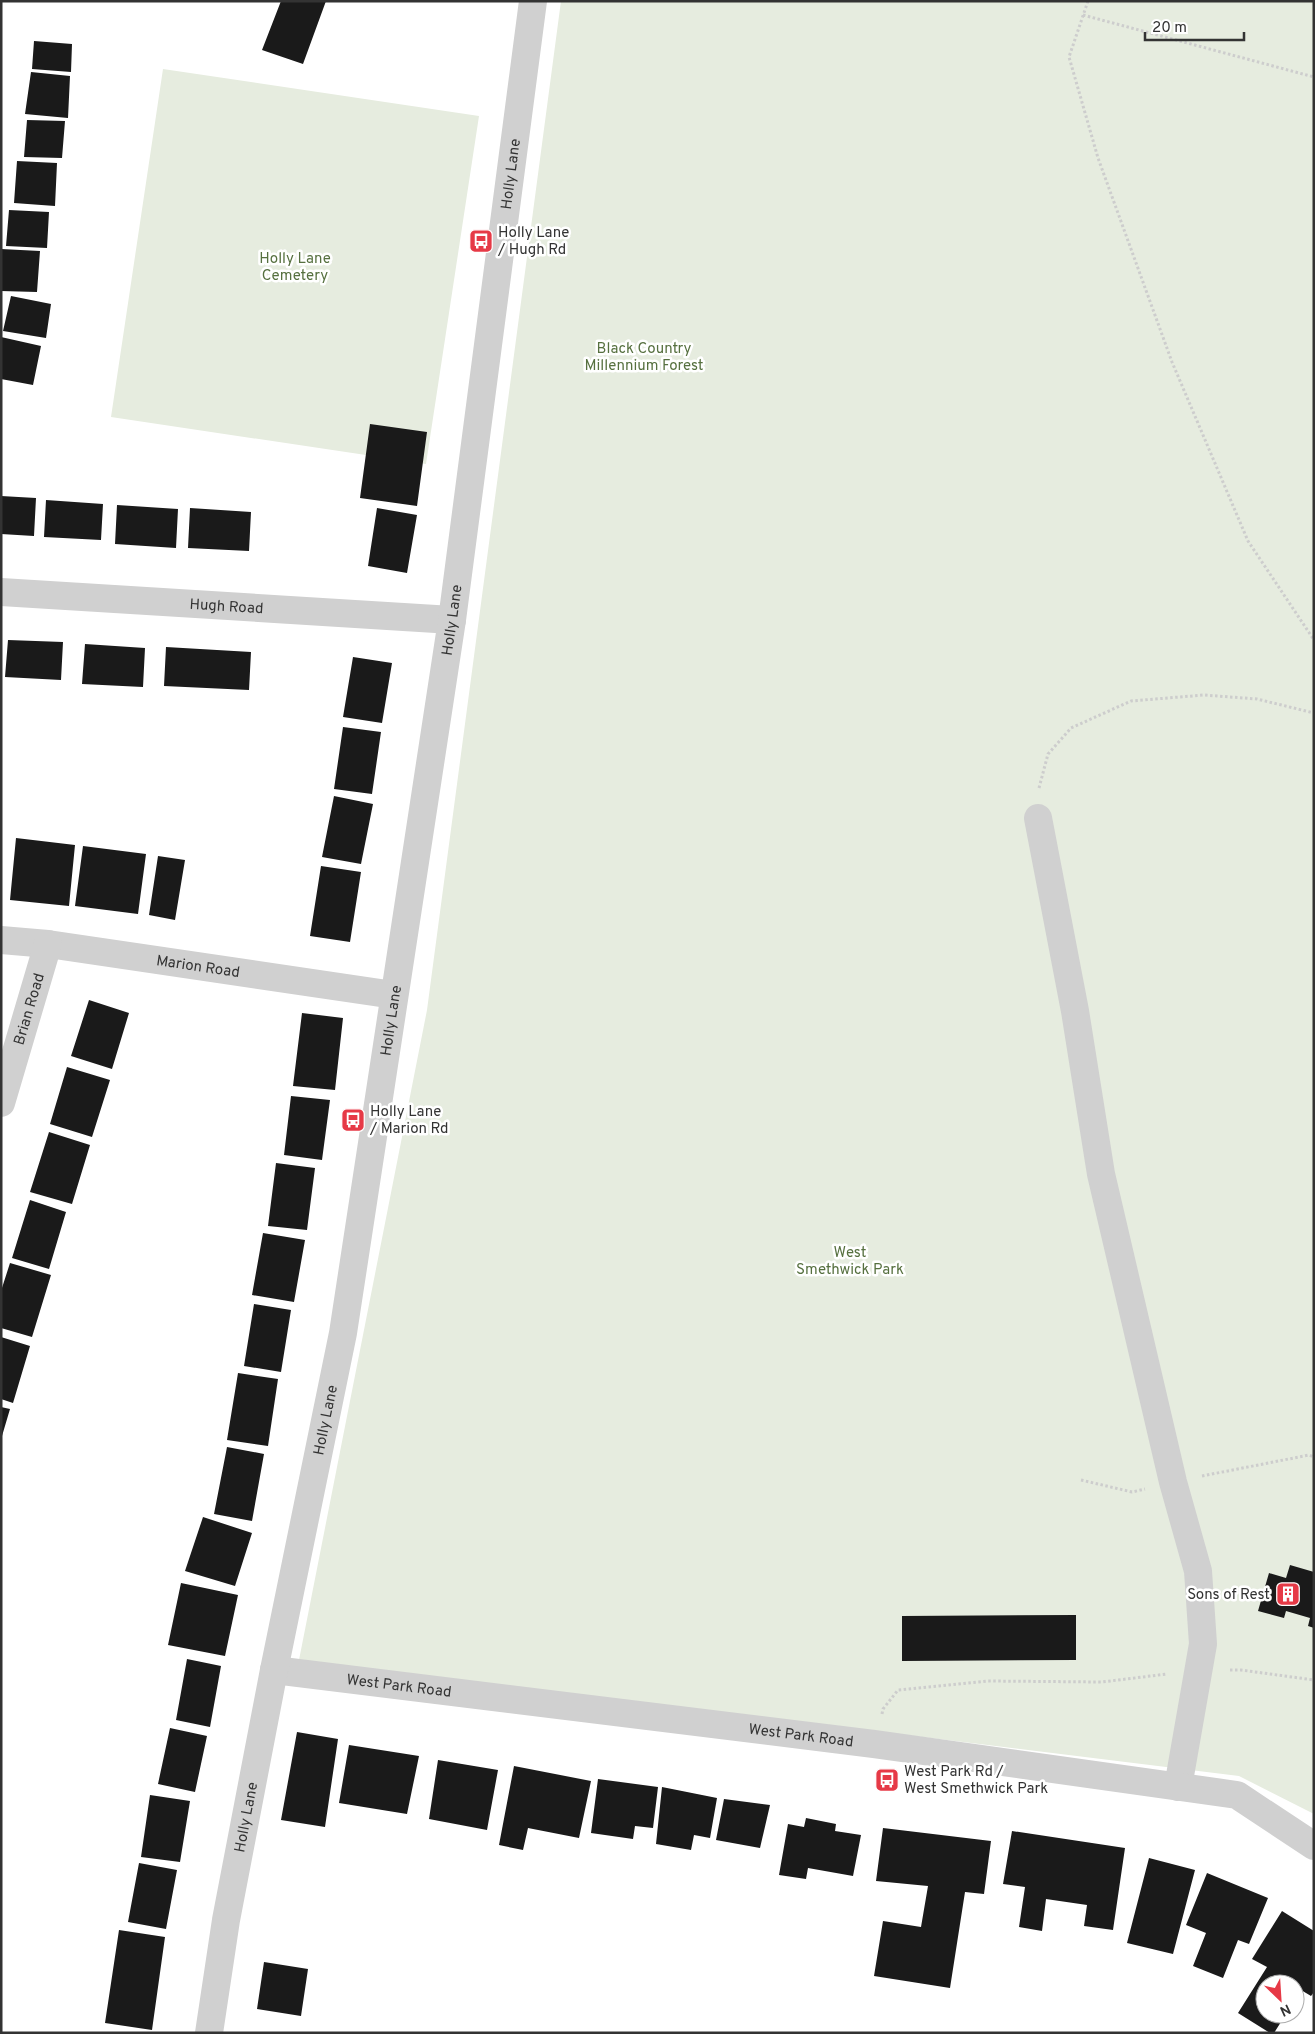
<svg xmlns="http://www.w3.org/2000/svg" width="1315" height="2034" font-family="Overpass,sans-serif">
	<rect width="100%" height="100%" fill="#fff"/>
	<path fill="#e6ecdf" d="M 561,1 L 1314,1 L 1314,1814 L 1239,1776 L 299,1660 L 427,1010 Z
		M 163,69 L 479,116 L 426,464 L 111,417 Z"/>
	<path fill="#1a1a1a" d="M 281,1 L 326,1 L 303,64 L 262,50 Z
		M 34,41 L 72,44 L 71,72 L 32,69 Z
		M 31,72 L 70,76 L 68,118 L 25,114 Z
		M 27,120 L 65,121 L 62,158 L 24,157 Z
		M 17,161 L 57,163 L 55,206 L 14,203 Z
		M 9,210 L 49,212 L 47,248 L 6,246 Z
		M 1,249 L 40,251 L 37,292 L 1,291 Z
		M 11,296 L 51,304 L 46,338 L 3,331 Z
		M 1,337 L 41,346 L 33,385 L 1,379 Z
		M 370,424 L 427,432 L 417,506 L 360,498 Z
		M 1,496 L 36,498 L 34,536 L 1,534 Z
		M 46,500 L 103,504 L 101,540 L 44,537 Z
		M 117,505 L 178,509 L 176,548 L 115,544 Z
		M 190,508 L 251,512 L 249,551 L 188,548 Z
		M 377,508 L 417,515 L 407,573 L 368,566 Z
		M 8,640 L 63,642 L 61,680 L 5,677 Z
		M 85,644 L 145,648 L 143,687 L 82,684 Z
		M 166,647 L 251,652 L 249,690 L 164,686 Z
		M 353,657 L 392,663 L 382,723 L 343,717 Z
		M 343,727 L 381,732 L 372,794 L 334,789 Z
		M 334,796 L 373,804 L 361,864 L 322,857 Z
		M 16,838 L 75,845 L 69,906 L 10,900 Z
		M 83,846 L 146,854 L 138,914 L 75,906 Z
		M 158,856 L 185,860 L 175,920 L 149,915 Z
		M 321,866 L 361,872 L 350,942 L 310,936 Z
		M 89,1000 L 129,1013 L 112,1069 L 71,1056 Z
		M 302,1013 L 343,1018 L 335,1090 L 293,1086 Z
		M 67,1067 L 110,1080 L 92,1137 L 50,1124 Z
		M 291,1096 L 330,1100 L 322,1160 L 284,1155 Z
		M 49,1132 L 90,1145 L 72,1204 L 30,1192 Z
		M 276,1163 L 315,1168 L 307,1230 L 268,1226 Z
		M 30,1200 L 66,1212 L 49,1269 L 12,1258 Z
		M 263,1233 L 305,1240 L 294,1302 L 252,1295 Z
		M 10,1263 L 51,1275 L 32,1337 L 1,1328 L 1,1291 Z
		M 254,1304 L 291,1310 L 281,1372 L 244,1366 Z
		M 1,1337 L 30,1346 L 13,1403 L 1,1399 Z
		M 238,1373 L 278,1379 L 268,1446 L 227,1440 Z
		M 1,1407 L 10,1409 L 2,1436 L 1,1435 Z
		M 227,1447 L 264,1454 L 252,1521 L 214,1514 Z
		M 203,1517 L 252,1533 L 235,1586 L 185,1571 Z
		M 1290,1565 L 1314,1572 L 1314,1628 L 1308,1626 L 1310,1618 L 1286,1611 L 1284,1618 L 1258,1611 L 1269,1573 L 1286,1578 Z
		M 181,1583 L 238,1595 L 225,1656 L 168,1645 Z
		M 1076,1615 L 1076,1660 L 902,1661 L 902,1616 Z
		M 187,1659 L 221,1666 L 210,1727 L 176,1720 Z
		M 170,1728 L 207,1736 L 195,1792 L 158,1784 Z
		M 297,1732 L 338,1739 L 325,1827 L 281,1820 Z
		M 349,1745 L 419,1756 L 407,1814 L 339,1803 Z
		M 438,1760 L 498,1770 L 487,1830 L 429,1819 Z
		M 514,1766 L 591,1781 L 579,1838 L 528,1828 L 523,1850 L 499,1845 Z
		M 598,1779 L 658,1787 L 653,1828 L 635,1826 L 633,1839 L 591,1833 Z
		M 662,1787 L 717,1798 L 710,1838 L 694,1835 L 691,1850 L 656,1844 Z
		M 150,1795 L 190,1801 L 180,1862 L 141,1857 Z
		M 724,1799 L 770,1805 L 760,1848 L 716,1840 Z
		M 806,1818 L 836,1824 L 835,1831 L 861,1835 L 853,1876 L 808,1868 L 806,1879 L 779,1875 L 788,1824 L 804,1827 Z
		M 883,1828 L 991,1841 L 984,1894 L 965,1892 L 950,1988 L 874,1976 L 883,1921 L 921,1927 L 928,1886 L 876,1881 Z
		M 1012,1831 L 1125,1848 L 1113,1930 L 1084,1926 L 1087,1905 L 1046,1899 L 1042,1931 L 1019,1927 L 1025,1887 L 1003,1884 Z
		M 1149,1858 L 1195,1870 L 1173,1954 L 1127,1943 Z
		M 139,1863 L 177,1870 L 166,1929 L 128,1922 Z
		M 1207,1873 L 1268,1898 L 1249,1944 L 1238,1940 L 1223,1978 L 1193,1966 L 1206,1933 L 1186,1925 Z
		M 1282,1911 L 1314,1931 L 1314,1992 L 1311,1996 L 1301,1990 L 1295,1999 L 1295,1984 L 1265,1984 L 1265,2014 L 1286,2014 L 1274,2033 L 1270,2033 L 1238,2013 L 1267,1967 L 1252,1959 Z
		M 119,1930 L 165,1937 L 152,2030 L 105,2023 Z
		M 264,1962 L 308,1969 L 301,2016 L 257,2009 Z"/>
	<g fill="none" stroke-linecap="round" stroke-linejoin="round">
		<path stroke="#cdcdcd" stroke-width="3" stroke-dasharray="2.5 2.5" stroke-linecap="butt" d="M 1088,1 L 1069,57 L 1098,158 L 1172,362 L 1248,541 L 1314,640
			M 1083,15 L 1314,77
			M 1039,788 L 1048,754 L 1071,728 L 1131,701 L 1204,695 L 1257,699 L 1314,713
			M 1202,1476 L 1309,1455 L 1314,1457
			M 1081,1480 L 1132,1492 L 1145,1489
			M 1230,1670 L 1241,1670 L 1314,1680
			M 882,1714 L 883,1709 L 898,1690 L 988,1681 L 1102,1682 L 1167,1674"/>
		<g stroke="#d0d0d0" stroke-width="28">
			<path id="s1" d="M 1,592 L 452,620"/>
			<path d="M 1038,818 L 1075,1011 L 1101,1174 L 1173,1482 L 1198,1571 L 1203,1644 L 1178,1787"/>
			<path id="s2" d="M 1,940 L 48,944 L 394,995"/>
			<path id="s3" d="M 1,1103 L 48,944"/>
			<path id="s4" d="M 274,1670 L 874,1744 L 1237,1795 L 1314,1846"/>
			<path id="s5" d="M 209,2033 L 226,1920 L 274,1670 L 343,1333 L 452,620 L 533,1"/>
		</g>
	</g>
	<defs>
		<g id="bus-square" transform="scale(1.25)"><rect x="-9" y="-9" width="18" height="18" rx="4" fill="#e63946" stroke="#fff"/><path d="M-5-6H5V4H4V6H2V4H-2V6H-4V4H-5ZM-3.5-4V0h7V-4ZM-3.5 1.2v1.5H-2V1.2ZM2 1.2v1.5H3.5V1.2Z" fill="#fff"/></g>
		<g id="building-square" transform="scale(1.25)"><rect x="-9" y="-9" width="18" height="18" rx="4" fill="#e63946" stroke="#fff"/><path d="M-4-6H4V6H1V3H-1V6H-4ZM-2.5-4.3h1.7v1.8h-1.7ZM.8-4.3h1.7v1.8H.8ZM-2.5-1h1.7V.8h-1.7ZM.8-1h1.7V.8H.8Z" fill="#fff"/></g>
	</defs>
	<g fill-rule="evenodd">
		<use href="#bus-square" x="481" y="241"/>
		<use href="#bus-square" x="353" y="1120"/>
		<use href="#building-square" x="1288" y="1594"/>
		<use href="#bus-square" x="887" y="1780"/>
	</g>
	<g text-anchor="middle" stroke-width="5" stroke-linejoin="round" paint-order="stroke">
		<g font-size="15" fill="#333" stroke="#fff">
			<text dy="5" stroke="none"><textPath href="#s5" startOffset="1884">Holly Lane</textPath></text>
			<text dy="5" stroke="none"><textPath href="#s1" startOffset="226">Hugh Road</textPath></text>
			<text dy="5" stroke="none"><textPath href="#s5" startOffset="1434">Holly Lane</textPath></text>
			<text dy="5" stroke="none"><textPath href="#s2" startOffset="199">Marion Road</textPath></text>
			<text dy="5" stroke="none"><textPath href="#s3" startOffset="98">Brian Road</textPath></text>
			<text dy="5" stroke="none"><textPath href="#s5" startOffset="1029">Holly Lane</textPath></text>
			<text dy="5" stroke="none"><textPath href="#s5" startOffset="624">Holly Lane</textPath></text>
			<text dy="5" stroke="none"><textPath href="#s4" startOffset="126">West Park Road</textPath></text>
			<text dy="5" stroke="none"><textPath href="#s4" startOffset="531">West Park Road</textPath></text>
			<text dy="5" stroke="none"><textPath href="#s5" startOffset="219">Holly Lane</textPath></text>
		</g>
		<g font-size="15" fill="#333" stroke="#fff" text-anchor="start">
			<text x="498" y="237">Holly Lane<tspan x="498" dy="17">/ Hugh Rd</tspan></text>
			<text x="370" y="1116">Holly Lane<tspan x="370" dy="17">/ Marion Rd</tspan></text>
			<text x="1270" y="1599" text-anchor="end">Sons of Rest</text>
			<text x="904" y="1776">West Park Rd /<tspan x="904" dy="17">West Smethwick Park</tspan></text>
		</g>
		<g font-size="15" fill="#56703f" stroke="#fff">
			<text x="295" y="263">Holly Lane<tspan x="295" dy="17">Cemetery</tspan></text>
			<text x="644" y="353">Black Country<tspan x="644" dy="17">Millennium Forest</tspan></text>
			<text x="850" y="1257">West<tspan x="850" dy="17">Smethwick Park</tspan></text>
		</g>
	</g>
	<rect width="1315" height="2034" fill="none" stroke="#333333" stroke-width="5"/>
	<g transform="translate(1280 1999) rotate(155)"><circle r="24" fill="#ffffff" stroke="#adadad"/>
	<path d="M0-4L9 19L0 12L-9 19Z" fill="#e63946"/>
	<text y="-8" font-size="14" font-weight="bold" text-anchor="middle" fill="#333333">N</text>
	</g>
	<path d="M1145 32v8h99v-8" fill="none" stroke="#333333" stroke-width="2.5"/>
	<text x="1152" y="32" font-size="15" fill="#333333" stroke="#ffffff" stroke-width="4" paint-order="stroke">20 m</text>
</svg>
